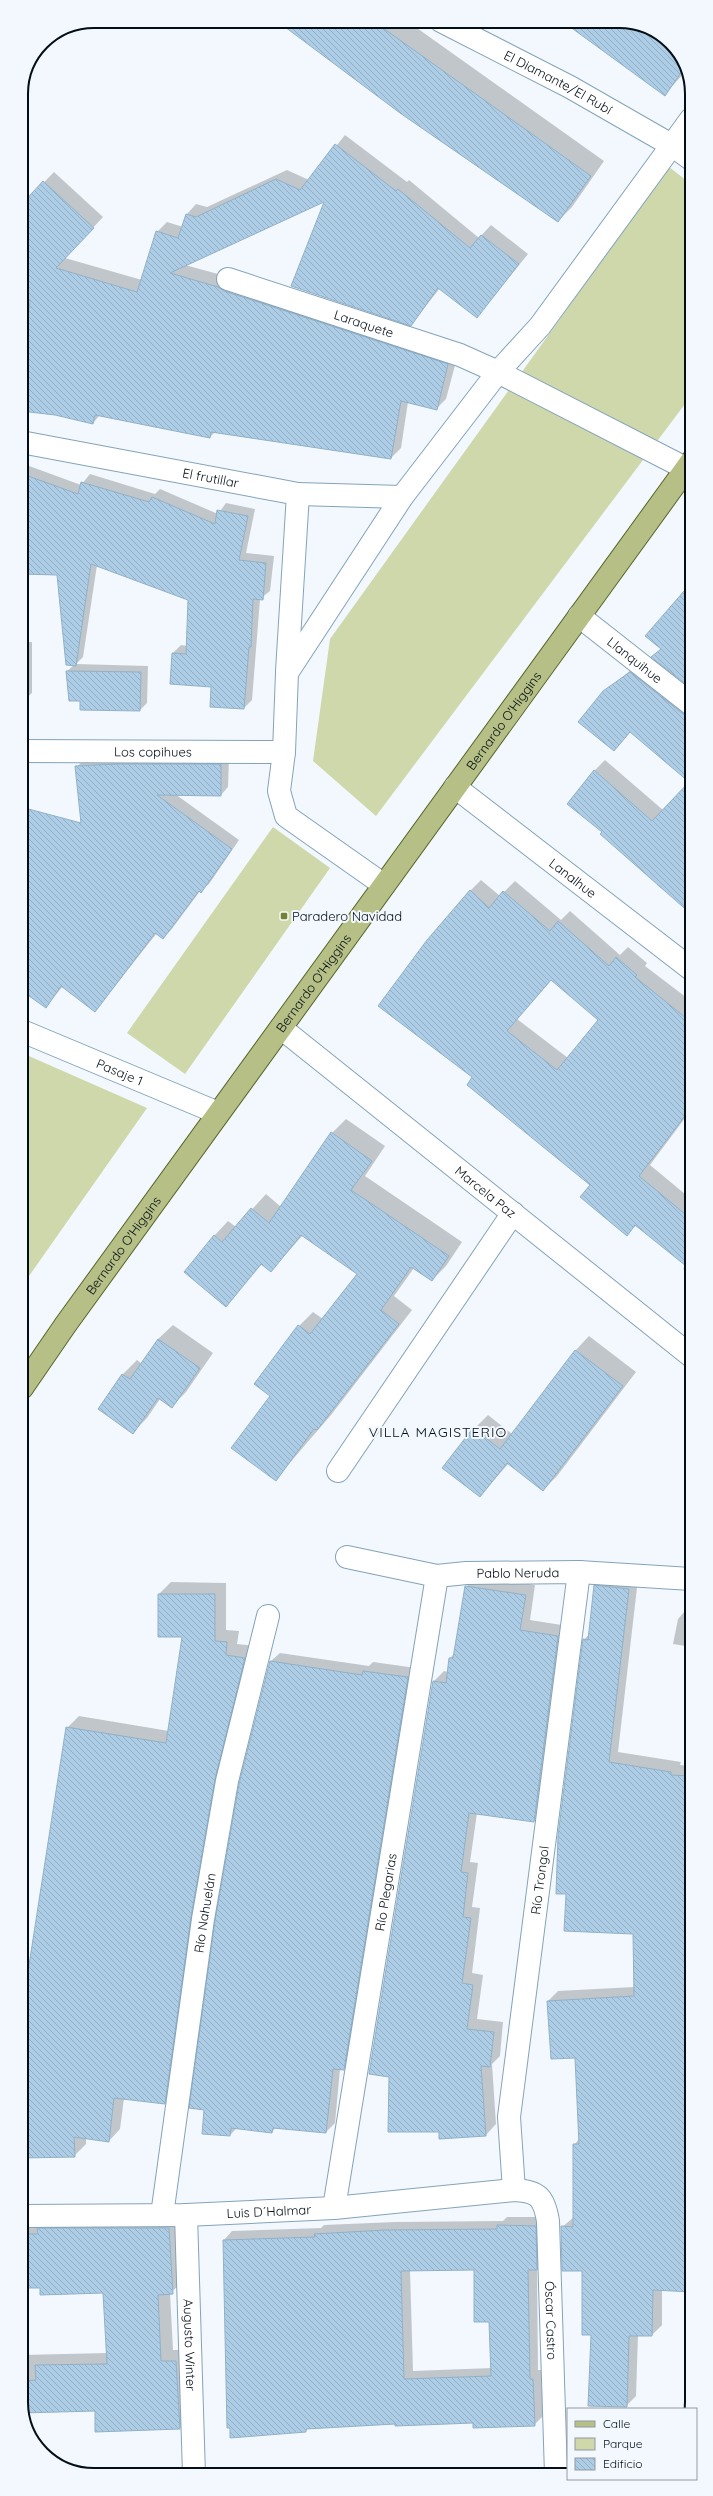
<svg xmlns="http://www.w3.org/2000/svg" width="713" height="2496" font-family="Quicksand,sans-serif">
	<defs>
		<pattern id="building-back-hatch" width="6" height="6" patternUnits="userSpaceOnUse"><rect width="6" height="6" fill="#accde5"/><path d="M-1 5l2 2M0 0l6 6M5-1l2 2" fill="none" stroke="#92afc4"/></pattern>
	</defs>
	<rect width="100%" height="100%" fill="#f2f8fd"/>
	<path fill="#ced8aa" d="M 669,167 L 691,184 L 691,396 L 376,816 L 313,761 L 330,639 Z
		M 273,827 L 330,868 L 185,1074 L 127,1033 Z
		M 22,1053 L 147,1108 L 22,1286 Z"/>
	<path fill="#0003" fill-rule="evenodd" d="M 278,21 L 407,21 L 604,161 L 572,207 L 558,221 Z
		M 624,21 L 667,39 L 686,71 L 665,94 Z
		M 345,135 L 407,182 L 409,180 L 479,238 L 491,225 L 528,254 L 477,317 L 440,288 L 411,325 L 325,200 L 185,265 L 229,277 L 458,354 L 446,399 L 436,409 L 408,402 L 401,448 L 391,458 L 215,432 L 210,437 L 100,415 L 93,423 L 55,414 L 21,410 L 21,346 L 25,346 L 31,301 L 21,206 L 54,172 L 103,217 L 65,258 L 142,280 L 157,232 L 167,222 L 183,227 L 187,214 L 196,204 L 207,207 L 287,170 L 309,180 Z
		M 21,463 L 81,485 L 90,474 L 155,494 L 160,489 L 218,514 L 226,503 L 255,509 L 246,553 L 274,556 L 270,591 L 260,599 L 252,700 L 244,708 L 211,706 L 212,686 L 173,653 L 181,645 L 187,646 L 189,600 L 97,565 L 83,657 L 76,664 L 148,666 L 147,703 L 140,710 L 81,700 L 67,671 L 74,665 L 58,574 L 37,575 L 21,573 Z
		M 21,642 L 32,642 L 32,693 L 21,703 Z
		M 642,661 L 691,700 L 691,911 L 657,885 L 659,883 L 603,832 L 594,771 L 605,760 L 663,810 L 690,782 L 631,731 L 614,750 L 604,692 Z
		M 229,757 L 228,787 L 221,795 L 175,794 L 239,840 L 209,884 L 200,891 L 171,930 L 163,938 L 157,933 L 95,1011 L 63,986 L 46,1007 L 22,989 L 22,896 L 83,835 L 77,767 L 84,759 Z
		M 21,770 L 29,770 L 29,818 L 21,825 Z
		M 481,880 L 500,896 L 515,881 L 561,920 L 570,911 L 620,955 L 628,947 L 647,963 L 645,966 L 691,1001 L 691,1110 L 650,1165 L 691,1199 L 691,1275 L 683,1269 L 686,1265 L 637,1225 L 627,1234 L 592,1185 L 474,1077 L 470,891 ZM 552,979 L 599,1020 L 568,1058 L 517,1019 Z
		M 346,1119 L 385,1146 L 365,1176 L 462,1242 L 446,1266 L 432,1280 L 414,1268 L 394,1296 L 412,1310 L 331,1415 L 275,1480 L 272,1395 L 299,1326 L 313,1312 L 323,1319 L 358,1273 L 303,1235 L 271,1271 L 262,1264 L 226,1306 L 214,1236 L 228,1221 L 236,1227 L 266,1194 L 281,1207 L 332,1133 Z
		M 173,1325 L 213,1353 L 186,1392 L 172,1406 L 160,1399 L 147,1418 L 133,1432 L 123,1374 L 137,1360 L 142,1364 L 158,1339 Z
		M 589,1336 L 636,1372 L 557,1476 L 543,1490 L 509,1463 L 480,1496 L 474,1429 L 488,1415 L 512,1434 L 575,1351 Z
		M 477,1576 L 535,1585 L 530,1620 L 568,1626 L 544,1810 L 534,1821 L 477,1813 L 470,1862 L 478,1863 L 472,1907 L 480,1908 L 472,1973 L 483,1975 L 477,2019 L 503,2022 L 500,2056 L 492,2064 L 496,2124 L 486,2135 L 440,2138 L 434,1681 L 444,1671 L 448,1672 L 450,1658 L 455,1653 L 466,1587 Z
		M 605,1576 L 638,1579 L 618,1752 L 681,1762 L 680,1765 L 692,1766 L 692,2291 L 662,2290 L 662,2325 L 652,2335 L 638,2335 L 636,2396 L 626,2406 L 592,2334 L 583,2270 L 562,2227 L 574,2217 L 574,2145 L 579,2139 L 576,2057 L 548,2001 L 558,1991 L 634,1987 L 634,1933 L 584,1640 L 590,1633 L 595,1586 Z
		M 171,1582 L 226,1583 L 226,1630 L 239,1631 L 237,1644 L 256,1646 L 176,2092 L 164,2103 L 124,2098 L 120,2129 L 109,2141 L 86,2138 L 86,2144 L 74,2156 L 67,1728 L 79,1716 L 169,1731 L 183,1636 L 159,1594 Z
		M 685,1611 L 692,1613 L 692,1647 L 673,1644 L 678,1619 Z
		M 280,1653 L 369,1666 L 373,1662 L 416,1668 L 353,2060 L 343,2069 L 340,2069 L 335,2123 L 326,2132 L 276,2127 L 272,2132 L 237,2128 L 230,2135 L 270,1662 Z
		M 180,2216 L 184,2281 L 170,2293 L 173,2350 L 188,2350 L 191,2417 L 180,2428 L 96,2410 L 22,2412 L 22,2355 L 107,2353 L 104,2292 L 22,2287 L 22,2223 Z
		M 507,2217 L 544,2217 L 546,2261 L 537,2270 L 538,2370 L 541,2370 L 543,2416 L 534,2425 L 474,2422 L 396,2423 L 308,2428 L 306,2431 L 228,2427 L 224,2240 L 232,2231 L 321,2228 L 324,2225 L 395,2222 L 503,2221 ZM 475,2269 L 490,2321 L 492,2368 L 413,2371 L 410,2270 Z"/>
	<path fill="url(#building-back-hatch)" stroke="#91b1c8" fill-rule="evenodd" d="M 277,21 L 373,21 L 591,176 L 558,222 L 400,113 Z
		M 562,21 L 624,21 L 667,39 L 684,68 L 665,96 Z
		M 335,144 L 396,191 L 398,189 L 470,248 L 481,235 L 519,264 L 477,318 L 438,288 L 411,326 L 291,286 L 324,202 L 170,273 L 218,287 L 224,291 L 448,364 L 437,410 L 401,401 L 391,459 L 211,432 L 210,438 L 95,415 L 93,424 L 55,415 L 21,411 L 21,357 L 23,357 L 30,301 L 27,299 L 21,306 L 21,205 L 43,181 L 94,228 L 56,268 L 137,292 L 156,231 L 178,238 L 186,214 L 196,217 L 276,179 L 300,190 Z
		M 28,476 L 78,494 L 81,482 L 149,502 L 152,497 L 215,524 L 217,510 L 248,516 L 239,560 L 266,563 L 263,600 L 253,599 L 251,647 L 249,647 L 244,709 L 210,707 L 211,687 L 170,684 L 172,653 L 186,654 L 188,600 L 91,564 L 76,666 L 66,665 L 57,575 L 21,574 L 21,496 Z
		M 691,583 L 691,688 L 651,657 L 661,649 L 645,636 Z
		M 66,671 L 141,672 L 140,711 L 80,710 L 80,701 L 69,701 Z
		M 630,672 L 683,714 L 691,716 L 691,914 L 600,834 L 602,832 L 567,804 L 594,770 L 652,821 L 689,782 L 630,732 L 614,751 L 578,722 L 603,691 Z
		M 118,764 L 221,764 L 221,796 L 157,795 L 232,849 L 201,893 L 199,891 L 163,939 L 155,933 L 95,1012 L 61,986 L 46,1008 L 22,991 L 21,807 L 81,823 L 75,766 Z
		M 470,890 L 489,908 L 503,891 L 550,931 L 558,921 L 609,966 L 616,957 L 637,975 L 635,977 L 691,1022 L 691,1108 L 639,1176 L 691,1219 L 691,1270 L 635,1225 L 627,1236 L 580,1197 L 590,1185 L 467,1085 L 472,1077 L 378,1006 L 427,940 ZM 551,980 L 598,1020 L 557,1070 L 507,1031 Z
		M 331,1132 L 372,1161 L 351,1190 L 449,1256 L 432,1281 L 411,1267 L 381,1310 L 399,1324 L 317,1430 L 314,1429 L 276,1481 L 231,1448 L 270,1396 L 254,1384 L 298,1325 L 310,1334 L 357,1274 L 301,1235 L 271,1272 L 261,1264 L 226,1307 L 184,1272 L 214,1235 L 222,1242 L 251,1208 L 269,1223 Z
		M 158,1339 L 200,1368 L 172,1408 L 158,1398 L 133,1434 L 98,1409 L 122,1374 L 130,1379 Z
		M 575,1350 L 623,1386 L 543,1491 L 507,1463 L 480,1497 L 442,1468 L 473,1428 L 500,1449 Z
		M 594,1585 L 629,1589 L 609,1762 L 671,1772 L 671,1775 L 692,1776 L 692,1881 L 685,1959 L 692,1960 L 692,2292 L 653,2290 L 652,2336 L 629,2336 L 627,2407 L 588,2406 L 591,2335 L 582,2335 L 582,2271 L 562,2271 L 561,2226 L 573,2227 L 573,2144 L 579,2144 L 575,2058 L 551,2059 L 547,2001 L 634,1996 L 633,1934 L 564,1931 L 566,1894 L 556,1894 L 558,1836 L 583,1639 L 588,1640 Z
		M 465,1586 L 526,1595 L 520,1630 L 558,1636 L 534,1822 L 469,1813 L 461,1872 L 468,1873 L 463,1917 L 471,1918 L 462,1983 L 473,1985 L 467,2029 L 494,2032 L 490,2067 L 481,2066 L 486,2136 L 439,2139 L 439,2132 L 388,2132 L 389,2077 L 369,2074 L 433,1681 L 446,1683 L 449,1658 L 453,1658 Z
		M 158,1594 L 215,1594 L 215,1641 L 227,1642 L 226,1655 L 245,1658 L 215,1779 L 191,1917 L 165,2104 L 114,2098 L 109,2142 L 74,2137 L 75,2157 L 22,2158 L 22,2010 L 66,1727 L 166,1743 L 182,1637 L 158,1637 Z
		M 270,1661 L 362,1675 L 363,1671 L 408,1677 L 344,2070 L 333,2069 L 326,2133 L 273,2128 L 272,2133 L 231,2128 L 230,2136 L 202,2134 L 204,2110 L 189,2108 L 215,1921 L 239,1784 Z
		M 497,2225 L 536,2226 L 537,2270 L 528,2270 L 530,2379 L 533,2379 L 535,2426 L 473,2428 L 473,2423 L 395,2426 L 395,2424 L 306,2429 L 306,2432 L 230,2438 L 230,2428 L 227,2428 L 223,2240 L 315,2237 L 314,2234 L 385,2230 L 497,2229 ZM 474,2270 L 474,2322 L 489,2322 L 491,2376 L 404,2379 L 401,2271 Z
		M 37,2228 L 169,2228 L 173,2294 L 158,2295 L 161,2361 L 176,2361 L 180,2429 L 95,2432 L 95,2411 L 22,2413 L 22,2381 L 36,2380 L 35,2365 L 107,2364 L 103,2293 L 40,2295 L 40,2288 L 22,2288 L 22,2234 L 38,2234 Z"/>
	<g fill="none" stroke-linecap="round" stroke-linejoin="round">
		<g stroke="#84a3ba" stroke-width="24">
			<g id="street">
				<path id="s1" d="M 441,21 L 570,87 L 673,146 L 691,159"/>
				<path id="s2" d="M 228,279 L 460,355 L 498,372 L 691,471"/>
				<path id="s3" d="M 21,442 L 298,494 L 402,497"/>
				<path id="s4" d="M 579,616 L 691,704"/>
				<path d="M 287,671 L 298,494"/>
				<path id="s5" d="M 21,751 L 284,752"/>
				<path id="s6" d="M 455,787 L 691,969"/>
				<path d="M 384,885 L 286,816 L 279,791 L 284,752 L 287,673 L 402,497 L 498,372 L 540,326 L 691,119"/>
				<path id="s7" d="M 281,1028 L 691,1356"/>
				<path id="s8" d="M 22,1031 L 218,1113"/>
				<path d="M 338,1471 L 513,1213"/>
				<path id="s9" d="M 347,1557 L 437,1576 L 466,1573 L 579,1572 L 691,1579"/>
				<path id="s10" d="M 514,2190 L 509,2117 L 579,1572"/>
				<path id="s11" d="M 334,2208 L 437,1576"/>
				<path id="s12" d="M 162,2215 L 203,1919 L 227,1781 L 268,1616"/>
				<path id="s13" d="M 186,2215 L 194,2475"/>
				<path id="s14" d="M 22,2216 L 186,2215 L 334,2208 L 514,2190 C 538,2191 544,2197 548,2221 L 556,2474"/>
			</g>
		</g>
		<g stroke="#58652a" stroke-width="24">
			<g id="primary">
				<path id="s15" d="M 22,1388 L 66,1324 L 691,462"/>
			</g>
		</g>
		<path stroke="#828990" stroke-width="2.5" stroke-dasharray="3 3" stroke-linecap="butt" d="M 687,1942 L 692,1920"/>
		<use href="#street" stroke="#fff" stroke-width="22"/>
		<use href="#primary" stroke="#b6bf85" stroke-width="22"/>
	</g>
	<rect fill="#75822f" stroke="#f2f8fd" stroke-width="1.5" x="280" y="912" width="8" height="8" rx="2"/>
	<g text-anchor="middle" stroke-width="4" stroke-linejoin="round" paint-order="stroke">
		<g font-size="13" fill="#040e16" stroke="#f2f8fd">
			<text dy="5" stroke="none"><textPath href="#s1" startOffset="132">El Diamante/El Rubí</textPath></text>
			<text dy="5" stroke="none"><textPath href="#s2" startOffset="143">Laraquete</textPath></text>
			<text dy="5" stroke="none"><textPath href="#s3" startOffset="193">El frutillar</textPath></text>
			<text dy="5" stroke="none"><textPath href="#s4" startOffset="71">Llanquihue</textPath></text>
			<text dy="5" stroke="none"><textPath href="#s15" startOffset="823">Bernardo O'Higgins</textPath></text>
			<text dy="5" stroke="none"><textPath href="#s5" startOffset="132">Los copihues</textPath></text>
			<text dy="5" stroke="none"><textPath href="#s6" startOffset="149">Lanalhue</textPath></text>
			<text dy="5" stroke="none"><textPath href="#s15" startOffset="499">Bernardo O'Higgins</textPath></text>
			<text dy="5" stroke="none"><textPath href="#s8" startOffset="106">Pasaje 1</textPath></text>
			<text dy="5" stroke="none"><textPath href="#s7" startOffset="262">Marcela Paz</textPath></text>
			<text dy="5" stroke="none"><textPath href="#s15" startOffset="175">Bernardo O'Higgins</textPath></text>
			<text dy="5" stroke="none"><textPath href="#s9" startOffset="173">Pablo Neruda</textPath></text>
			<text dy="5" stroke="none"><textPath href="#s10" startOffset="312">Río Trongol</textPath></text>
			<text dy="5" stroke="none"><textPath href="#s11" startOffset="320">Río Plegarias</textPath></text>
			<text dy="5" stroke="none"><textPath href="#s12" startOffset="305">Río Nahuelán</textPath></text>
			<text dy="5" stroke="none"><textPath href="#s14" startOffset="247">Luis D´Halmar</textPath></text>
			<text dy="5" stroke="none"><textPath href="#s14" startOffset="645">Óscar Castro</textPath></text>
			<text dy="5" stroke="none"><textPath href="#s13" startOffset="130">Augusto Winter</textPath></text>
		</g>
		<g font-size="13" fill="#040e16" stroke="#f2f8fd" text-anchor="start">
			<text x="292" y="921">Paradero Navidad</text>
		</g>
		<g font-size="14" letter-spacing="1" fill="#040e16" stroke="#f2f8fd">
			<text x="438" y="1437">VILLA MAGISTERIO</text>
		</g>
	</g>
	<path d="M0 0H713V2496H0ZM94 28H619A66 66 0 0 1 685 94V2402A66 66 0 0 1 619 2468H94A66 66 0 0 1 28 2402V94A66 66 0 0 1 94 28Z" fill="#f2f8fd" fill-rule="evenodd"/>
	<path fill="none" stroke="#040e16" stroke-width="2" d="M94 28H619A66 66 0 0 1 685 94V2402A66 66 0 0 1 619 2468H94A66 66 0 0 1 28 2402V94A66 66 0 0 1 94 28Z"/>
	<rect x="567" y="2408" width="130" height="72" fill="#f2f8fd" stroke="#939aa1"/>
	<rect x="575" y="2421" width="20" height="6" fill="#b6bf85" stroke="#939aa1"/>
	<text x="603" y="2428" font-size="12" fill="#040e16">Calle</text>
	<rect x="575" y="2438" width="20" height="12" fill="#ced8aa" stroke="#939aa1"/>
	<text x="603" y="2448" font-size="12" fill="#040e16">Parque</text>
	<rect x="575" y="2458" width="20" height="12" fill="url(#building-back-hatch)" stroke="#939aa1"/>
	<text x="603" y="2468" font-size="12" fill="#040e16">Edificio</text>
</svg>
